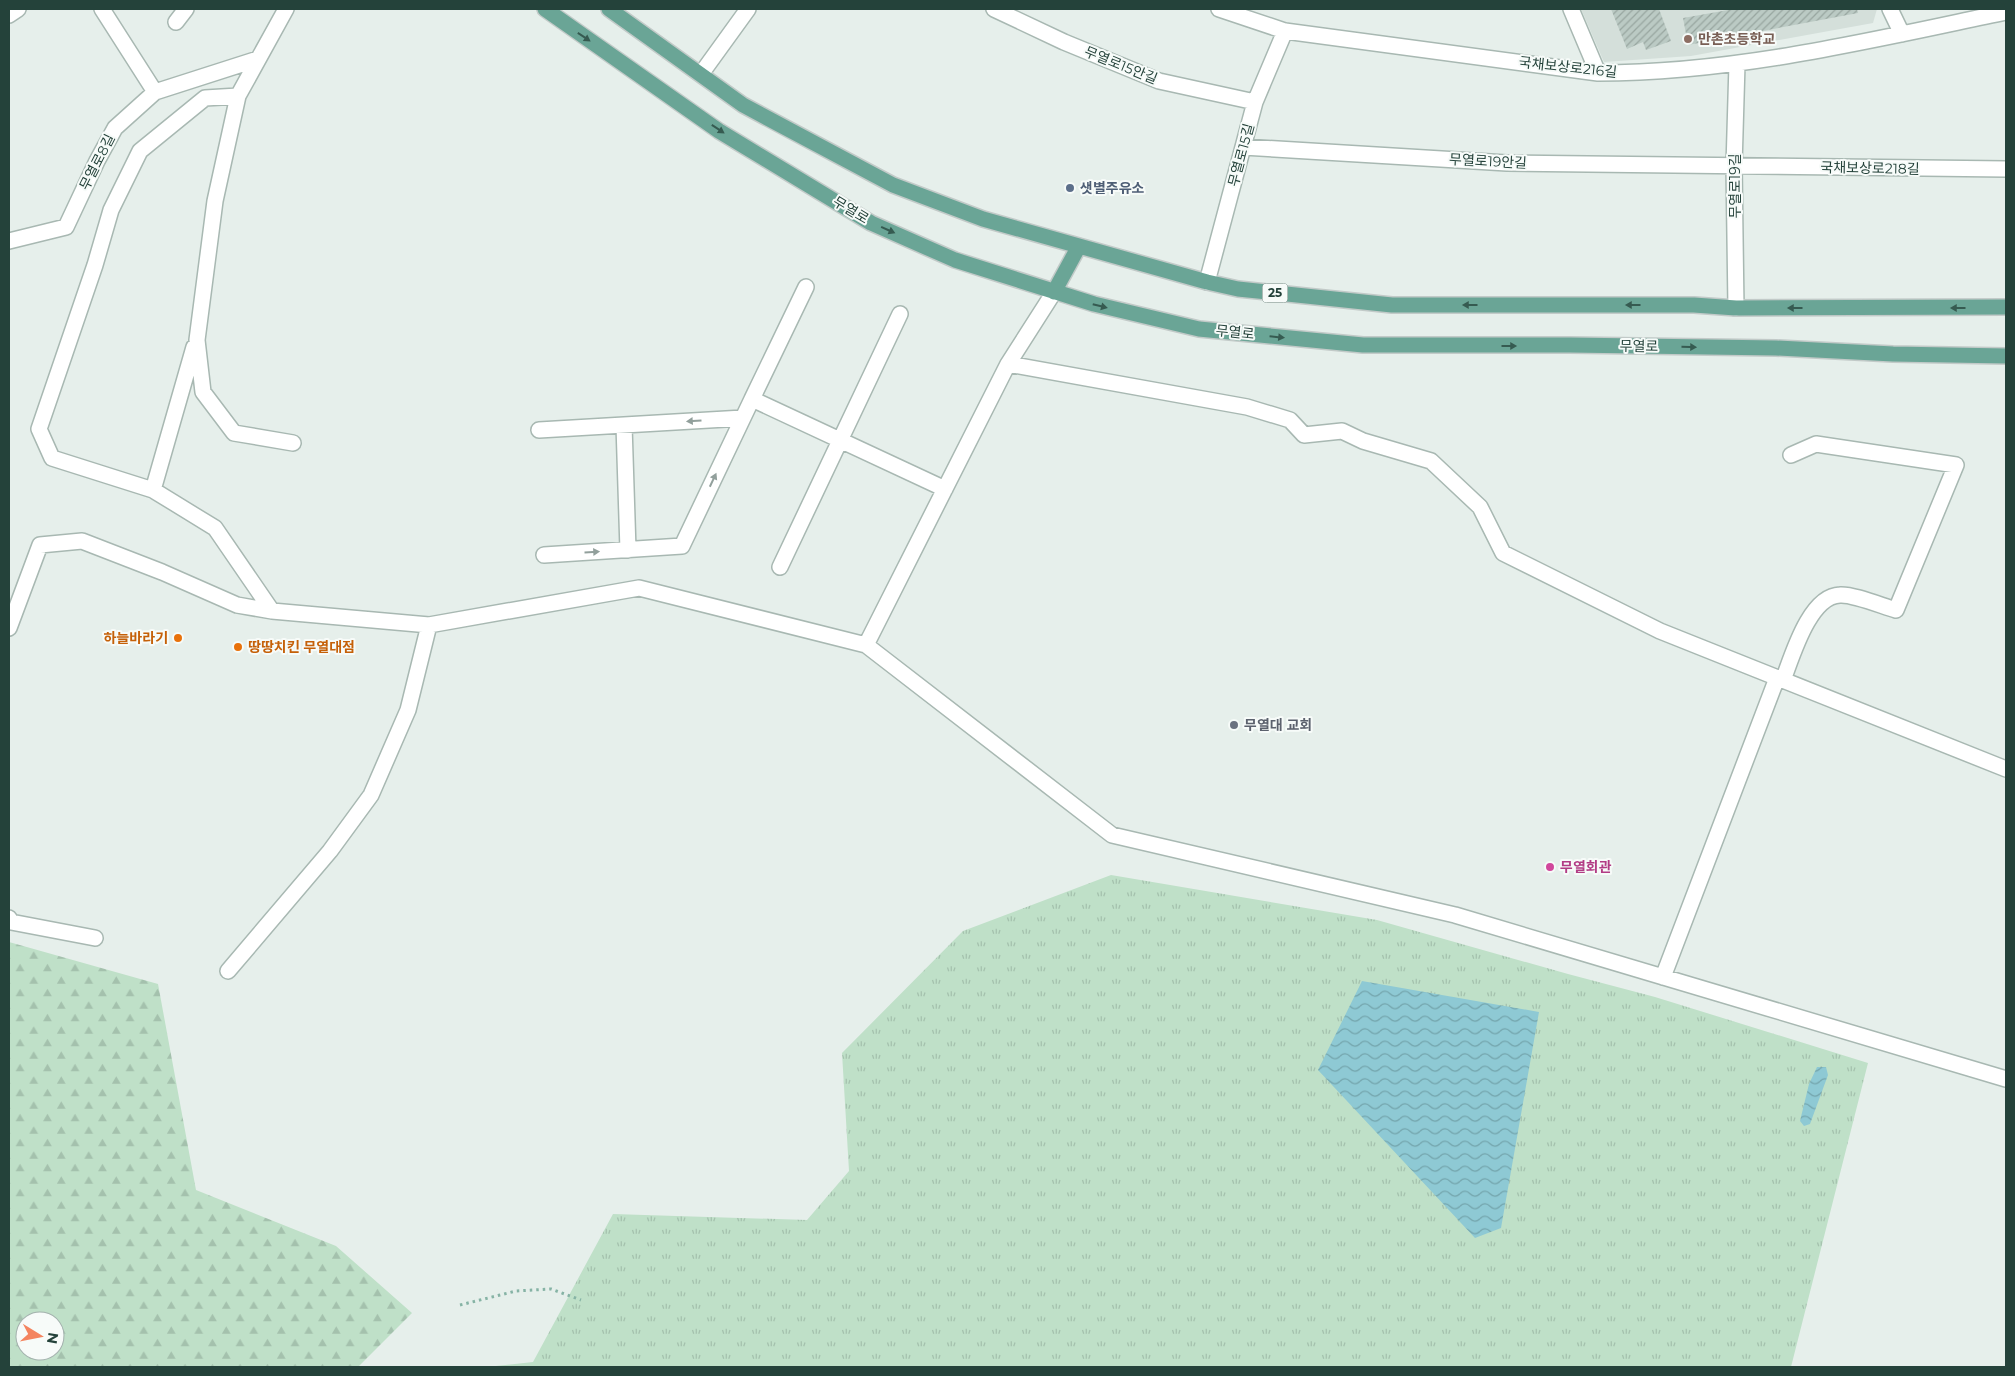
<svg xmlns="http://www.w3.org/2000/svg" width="2015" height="1376" font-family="Montserrat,'Noto Sans KR',sans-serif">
	<defs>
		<pattern id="grass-tufts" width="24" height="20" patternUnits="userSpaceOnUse" patternTransform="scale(1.25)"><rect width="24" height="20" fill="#bfe0c8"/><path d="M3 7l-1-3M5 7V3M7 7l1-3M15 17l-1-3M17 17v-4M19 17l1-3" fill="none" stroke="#a4c1ad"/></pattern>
		<pattern id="forest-firs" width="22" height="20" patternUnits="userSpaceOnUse" patternTransform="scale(1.25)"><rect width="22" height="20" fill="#bfe0c8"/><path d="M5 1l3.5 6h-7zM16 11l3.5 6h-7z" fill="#a4c1ad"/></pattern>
		<pattern id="water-waves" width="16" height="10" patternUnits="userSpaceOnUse" patternTransform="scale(1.25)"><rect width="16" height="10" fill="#8ec9d4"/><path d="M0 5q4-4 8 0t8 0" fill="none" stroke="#74a5ad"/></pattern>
		<pattern id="building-hatch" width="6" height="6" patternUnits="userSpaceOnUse" patternTransform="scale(1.25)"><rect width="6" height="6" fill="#bbcac4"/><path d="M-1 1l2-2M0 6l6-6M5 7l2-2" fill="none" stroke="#98a6a0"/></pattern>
	</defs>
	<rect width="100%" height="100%" fill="#e6efeb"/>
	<path fill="#d4dfda" d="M 1581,9 L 1877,9 L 1873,23 L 1691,56 L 1604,62 Z"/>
	<path fill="url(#grass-tufts)" d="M 1111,875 L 1377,920 L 1568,974 L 1655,997 L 1868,1063 L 1791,1367 L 486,1367 L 533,1362 L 613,1214 L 807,1220 L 849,1171 L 842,1053 L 963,931 Z"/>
	<path fill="url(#forest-firs)" fill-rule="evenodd" d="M 9,942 L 158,984 L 196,1190 L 336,1246 L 412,1313 L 358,1367 L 9,1367 ZM 25,1321 L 55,1321 L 55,1351 L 25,1351 Z"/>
	<path fill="url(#water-waves)" d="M 1362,981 L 1539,1012 L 1501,1228 L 1475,1238 L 1318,1070 Z
		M 1817,1067 L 1826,1067 L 1828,1075 L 1810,1124 L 1804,1126 L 1800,1121 L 1809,1084 Z"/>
	<path fill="url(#building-hatch)" d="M 1611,9 L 1659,9 L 1671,41 L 1646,50 L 1643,42 L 1627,49 Z
		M 1734,9 L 1857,9 L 1858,13 L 1688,45 L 1683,18 Z"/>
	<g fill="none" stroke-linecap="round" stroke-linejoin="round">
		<g stroke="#a8b8b2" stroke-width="18">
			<path id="minor" d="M 286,9 L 238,96 L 205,98 L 140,151 L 111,210 L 95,265 L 39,429 L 52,458 L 153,490 L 215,528 L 272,611 L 429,625 L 639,588 L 866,645 L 1112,835 L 1455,915 L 2006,1079
				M 994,9 L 1064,42 L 1159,81 L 1255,102
				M 1219,9 L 1285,31 L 1598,73 C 1736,73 1872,40 2006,12
				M 1571,9 L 1598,73
				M 1890,9 L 1902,34
				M 9,15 L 18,9
				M 176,22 L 186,9
				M 701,74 L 748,9
				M 155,92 L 258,59
				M 238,96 L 215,201 L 197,340 L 203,392 L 234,433 L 293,443
				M 1243,147 L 1507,163 L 2006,169
				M 9,241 L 66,227 L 97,161 L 115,128 L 155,92 L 102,9
				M 1207,282 L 1255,102 L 1285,31
				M 1736,308 L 1734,166 L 1737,64
				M 1008,364 L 1054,292
				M 752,399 L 806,287
				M 624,425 L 628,550
				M 539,430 L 743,418
				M 153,490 L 194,347
				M 544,555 L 682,546 L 752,399 L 945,489
				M 780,567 L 900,314
				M 9,628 L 40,545 L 82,541 L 162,572 L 237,605 L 272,611
				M 866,645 L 1008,364 L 1247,407 L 1290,420 L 1304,435 L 1342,431 L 1363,441 L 1431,461 L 1480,507 L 1503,553 L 1660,631 L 2006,769
				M 1783,680 C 1792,657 1809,596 1840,595 C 1853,594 1882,606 1896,610 L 1956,465 L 1816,444 L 1791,455
				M 9,918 L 11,922 L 95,938
				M 228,971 L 330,851 L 371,795 L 408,710 L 429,625
				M 1663,977 L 1777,678"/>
		</g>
		<g stroke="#c2cac8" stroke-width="18">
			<path id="major" d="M 545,9 L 719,131 L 871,223 L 955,260 L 1094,304 L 1199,329 L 1363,345 L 1570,345 L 1776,348 L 1893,354 L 2006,356
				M 609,9 L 743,105 L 893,185 L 983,219 L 1207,282 L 1238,289 L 1392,305 L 1694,305 L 1736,308 L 2006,307
				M 1054,292 L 1079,246"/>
		</g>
		<path stroke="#86b3a5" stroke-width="3" stroke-dasharray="2.5 4" stroke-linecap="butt" d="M 460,1305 L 516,1291 L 551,1289 L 581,1300"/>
		<use href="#minor" stroke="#fff" stroke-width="15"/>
		<use href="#major" stroke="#6aa596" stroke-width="15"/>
	</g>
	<defs><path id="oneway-solid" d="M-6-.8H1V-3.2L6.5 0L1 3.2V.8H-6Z" transform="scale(1.25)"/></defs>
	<g fill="#365b51">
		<use href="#oneway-solid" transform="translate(584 37) rotate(34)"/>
		<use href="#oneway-solid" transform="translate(718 129) rotate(34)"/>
		<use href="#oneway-solid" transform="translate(888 230) rotate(24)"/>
		<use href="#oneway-solid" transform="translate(1470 305) rotate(180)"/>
		<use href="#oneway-solid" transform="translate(1633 305) rotate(180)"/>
		<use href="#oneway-solid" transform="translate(1100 306) rotate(14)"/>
		<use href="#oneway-solid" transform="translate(1795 308) rotate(180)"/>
		<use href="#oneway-solid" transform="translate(1958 308) rotate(180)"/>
		<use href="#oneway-solid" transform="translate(1277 337) rotate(6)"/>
		<use href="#oneway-solid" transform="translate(1509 346)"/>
		<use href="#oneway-solid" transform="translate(1689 347) rotate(1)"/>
	</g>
	<g fill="#92a09c">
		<use href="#oneway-solid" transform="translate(694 421) rotate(176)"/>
		<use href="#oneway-solid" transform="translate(713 480) rotate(-65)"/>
		<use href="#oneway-solid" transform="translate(592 552) rotate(-3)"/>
	</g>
	<circle fill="#8d6e63" stroke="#f7fbf9" stroke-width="2" cx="1688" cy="39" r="5"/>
	<circle fill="#5c6f8a" stroke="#f7fbf9" stroke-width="2" cx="1070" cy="188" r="5"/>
	<g fill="#e8710a" stroke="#f7fbf9" stroke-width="2">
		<circle cx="178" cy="638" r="5"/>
		<circle cx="238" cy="647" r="5"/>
	</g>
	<circle fill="#6b7280" stroke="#f7fbf9" stroke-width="2" cx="1234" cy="725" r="5"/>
	<circle fill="#d1479c" stroke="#f7fbf9" stroke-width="2" cx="1550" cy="867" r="5"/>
	<g text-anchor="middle" stroke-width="4" stroke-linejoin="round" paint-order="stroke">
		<rect fill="#f7fbf9" stroke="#637a73" stroke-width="1" x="1262.5" y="283.5" width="25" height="19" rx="4"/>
		<g font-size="12" font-weight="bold" fill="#24423a">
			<text x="1275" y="297">25</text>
		</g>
		<g font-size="14" font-weight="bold" fill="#785e54" stroke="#f7fbf9" text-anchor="start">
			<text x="1698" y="44">만촌초등학교</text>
		</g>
		<g font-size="14" fill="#24423a" stroke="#f7fbf9">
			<text transform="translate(1121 65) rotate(22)" y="5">무열로15안길</text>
			<text transform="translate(1568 67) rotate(6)" y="5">국채보상로216길</text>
			<text transform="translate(1241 155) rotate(-75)" y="5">무열로15길</text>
			<text transform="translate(1488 161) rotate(3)" y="5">무열로19안길</text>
			<text transform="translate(97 162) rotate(-63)" y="5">무열로8길</text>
			<text transform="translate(1870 168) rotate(1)" y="5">국채보상로218길</text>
			<text transform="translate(1735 186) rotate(-90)" y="5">무열로19길</text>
			<text transform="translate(851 210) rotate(31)" y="5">무열로</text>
			<text transform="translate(1235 332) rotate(6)" y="5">무열로</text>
			<text transform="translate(1639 346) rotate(1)" y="5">무열로</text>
		</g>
		<g font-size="14" font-weight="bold" fill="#4e5e75" stroke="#f7fbf9" text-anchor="start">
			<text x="1080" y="193">샛별주유소</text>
		</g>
		<g font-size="14" font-weight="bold" fill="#c56008" stroke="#f7fbf9" text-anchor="end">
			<text x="168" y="643">하늘바라기</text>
			<text x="248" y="652" text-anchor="start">땅땅치킨 무열대점</text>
		</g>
		<g font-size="14" font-weight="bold" fill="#5b616d" stroke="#f7fbf9" text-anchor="start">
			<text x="1244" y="730">무열대 교회</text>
		</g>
		<g font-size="14" font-weight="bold" fill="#b23c85" stroke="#f7fbf9" text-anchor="start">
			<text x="1560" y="872">무열회관</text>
		</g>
	</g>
	<rect width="2015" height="1376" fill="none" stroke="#24423a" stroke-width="20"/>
	<g transform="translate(40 1336) rotate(100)"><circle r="24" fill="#f7fbf9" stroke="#a3b1ad"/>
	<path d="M0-4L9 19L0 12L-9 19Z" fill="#f4845f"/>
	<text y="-8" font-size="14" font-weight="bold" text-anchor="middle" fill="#24423a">N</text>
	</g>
</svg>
